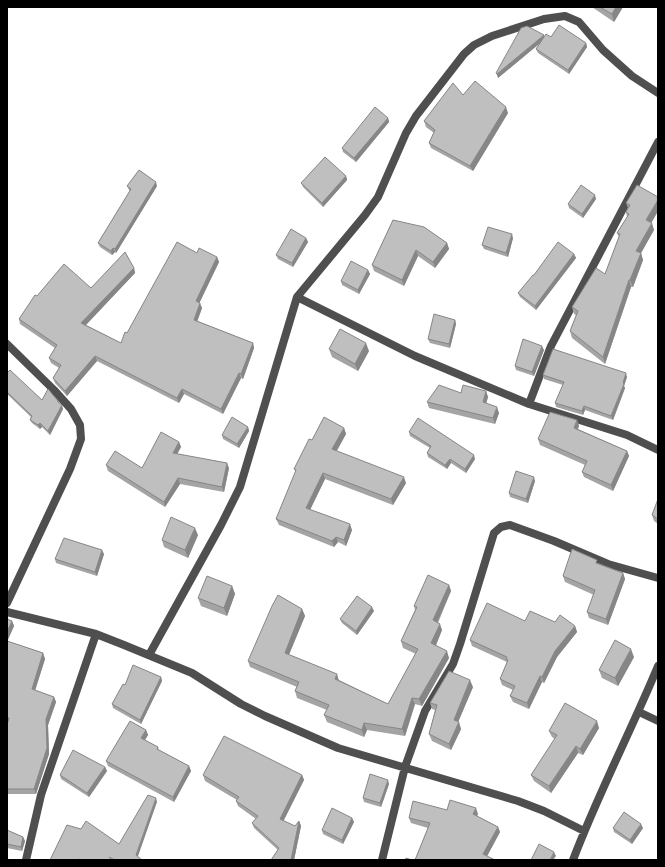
<svg xmlns="http://www.w3.org/2000/svg" width="665" height="867" font-family="'Roboto Condensed',sans-serif">
	<rect width="100%" height="100%" fill="#fff"/>
	<g fill="none" stroke-linecap="round" stroke-linejoin="round">
		<path stroke="#4f4f4f" stroke-width="8" d="M 297,297 L 415,356 L 529,404 L 627,435 L 658,450
			M 7,344 L 54,390 L 71,409 L 80,425 L 81,439 L 70,469 L 7,603
			M 529,404 L 551,346 L 658,142
			M 7,612 L 96,634 L 124,645 L 192,673 L 241,704 L 265,716 L 338,748 L 518,801 L 544,811 L 584,831
			M 149,655 L 221,525 L 240,487 L 297,297 L 365,215 L 378,197 L 406,133 L 416,116 L 464,54 L 474,45 L 492,36 L 544,19 L 565,16 L 579,22 L 603,50 L 632,76 L 658,93
			M 639,712 L 658,721
			M 26,860 L 41,795 L 96,634
			M 382,860 L 405,767 L 425,711 L 453,664 L 460,644 L 494,533 L 501,527 L 510,525 L 554,541 L 608,564 L 658,578
			M 573,860 C 598,794 631,731 658,666"/>
	</g>
	<path fill="#a4a4a4" d="M 592,7 L 623,7 L 614,22 Z
		M 544,37 L 551,37 L 586,43 L 587,47 L 569,74 L 538,53 L 536,49 L 539,44 L 498,78 L 498,77 L 496,73 Z
		M 463,95 L 508,113 L 473,171 L 431,148 L 429,143 L 434,133 L 426,127 L 424,121 Z
		M 388,118 L 389,122 L 356,162 L 343,152 L 342,148 Z
		M 346,176 L 347,180 L 323,207 L 303,187 L 301,183 Z
		M 127,186 L 157,186 L 116,253 L 115,252 L 112,255 L 100,247 L 98,243 L 130,191 L 129,190 Z
		M 658,197 L 658,211 L 651,223 L 654,230 L 641,253 L 643,260 L 633,287 L 631,287 L 605,364 L 572,338 L 570,331 L 576,315 L 574,314 L 572,307 L 605,274 L 619,237 L 617,233 L 627,217 L 626,212 L 628,208 L 626,203 Z
		M 596,199 L 583,218 L 569,208 L 568,204 Z
		M 393,220 L 447,243 L 449,249 L 435,268 L 418,256 L 404,286 L 374,271 L 372,265 Z
		M 306,238 L 308,242 L 293,267 L 278,259 L 276,255 Z
		M 513,238 L 508,257 L 484,249 L 482,245 Z
		M 197,253 L 217,257 L 219,262 L 199,303 L 202,308 L 197,321 L 253,343 L 254,348 L 243,379 L 241,378 L 223,414 L 184,394 L 179,403 L 97,361 L 67,396 L 55,383 L 53,378 L 59,368 L 51,363 L 49,358 L 55,348 L 20,324 L 19,319 L 37,296 L 91,288 L 134,268 L 135,273 L 86,325 L 121,343 L 127,333 Z
		M 574,254 L 576,258 L 536,310 L 520,297 L 518,293 Z
		M 368,270 L 370,274 L 359,294 L 342,285 L 341,281 Z
		M 455,320 L 456,324 L 450,348 L 430,343 L 428,339 Z
		M 329,349 L 369,351 L 358,371 L 332,357 Z
		M 544,350 L 534,376 L 516,370 L 515,366 Z
		M 7,373 L 42,400 L 58,401 L 63,409 L 50,435 L 42,427 L 40,429 L 32,423 L 30,420 L 31,417 L 7,394 Z
		M 543,375 L 627,377 L 624,386 L 625,388 L 613,420 L 585,410 L 583,415 L 556,407 L 555,403 L 563,385 L 544,379 Z
		M 486,391 L 488,397 L 486,403 L 499,413 L 495,424 L 429,408 L 427,402 L 461,393 Z
		M 577,420 L 579,426 L 578,429 L 627,451 L 629,456 L 613,491 L 584,477 L 582,472 L 585,465 L 540,445 L 538,439 Z
		M 248,427 L 249,431 L 239,448 L 223,439 L 222,435 Z
		M 344,428 L 346,434 L 337,451 L 406,483 L 393,505 L 325,479 L 310,510 L 352,530 L 346,546 L 338,542 L 334,547 L 279,525 L 276,519 L 296,472 L 294,469 L 312,440 Z
		M 409,432 L 475,459 L 466,473 L 451,463 L 447,469 L 428,457 L 427,453 L 430,448 L 410,436 Z
		M 179,442 L 181,447 L 177,454 L 229,468 L 224,492 L 180,484 L 165,507 L 108,471 L 106,465 L 142,468 Z
		M 535,481 L 528,503 L 510,497 L 509,493 Z
		M 658,499 L 658,524 L 654,521 L 652,515 Z
		M 198,535 L 188,558 L 164,547 L 162,540 Z
		M 104,554 L 97,576 L 56,563 L 55,559 Z
		M 598,563 L 623,573 L 625,579 L 608,625 L 589,618 L 587,612 L 594,595 L 565,582 L 563,576 Z
		M 449,585 L 451,591 L 438,623 L 442,630 L 436,645 L 449,658 L 422,706 L 415,704 L 405,736 L 367,730 L 364,737 L 327,722 L 324,715 L 327,710 L 297,698 L 295,691 L 297,687 L 250,667 L 248,661 L 302,609 L 305,616 L 289,655 L 339,680 L 388,704 L 416,654 L 403,648 L 401,641 L 415,610 L 414,606 Z
		M 232,586 L 235,594 L 227,616 L 201,606 L 198,598 Z
		M 374,611 L 357,635 L 342,623 L 340,619 Z
		M 7,619 L 12,621 L 14,626 L 7,641 L 43,653 L 45,659 L 35,690 L 54,697 L 56,702 L 48,725 L 49,754 L 36,794 L 7,794 L 7,725 L 8,723 L 7,722 Z
		M 525,621 L 555,622 L 575,626 L 577,632 L 557,657 L 544,683 L 542,682 L 529,709 L 513,702 L 510,696 L 513,690 L 502,685 L 500,679 L 507,662 L 472,646 L 470,640 Z
		M 634,657 L 618,686 L 602,678 L 599,670 Z
		M 161,677 L 162,681 L 141,724 L 113,708 L 112,704 L 125,685 Z
		M 473,687 L 458,722 L 461,729 L 451,750 L 432,741 L 429,734 L 435,710 L 432,709 L 430,703 Z
		M 599,728 L 583,755 L 578,753 L 551,793 L 534,781 L 531,775 L 555,739 L 552,737 L 549,731 Z
		M 146,730 L 148,735 L 145,740 L 158,747 L 159,750 L 189,766 L 191,771 L 174,802 L 108,766 L 106,761 Z
		M 105,767 L 107,771 L 89,797 L 61,779 L 60,775 Z
		M 203,775 L 302,775 L 304,780 L 283,821 L 295,826 L 299,821 L 301,826 L 294,860 L 271,860 L 278,850 L 254,828 L 252,823 L 256,819 L 238,806 L 236,801 L 237,800 L 205,781 Z
		M 389,784 L 381,807 L 364,802 L 363,798 Z
		M 447,810 L 478,814 L 477,816 L 498,827 L 500,832 L 487,856 L 415,860 L 428,828 L 411,823 L 409,818 Z
		M 352,818 L 354,822 L 343,844 L 323,834 L 322,830 Z
		M 613,828 L 643,828 L 632,844 L 614,832 Z
		M 7,830 L 23,837 L 25,841 L 22,851 L 7,848 Z"/>
	<path fill="#868686" d="M 616,7 L 623,7 L 614,22 L 612,14 Z
		M 544,35 L 545,39 L 498,78 L 497,74 Z
		M 586,43 L 587,47 L 569,74 L 568,70 Z
		M 506,107 L 508,113 L 473,171 L 470,166 Z
		M 388,118 L 389,122 L 356,162 L 354,158 Z
		M 346,176 L 347,180 L 323,207 L 322,203 Z
		M 156,182 L 157,186 L 116,253 L 115,249 Z
		M 595,195 L 596,199 L 583,218 L 582,214 Z
		M 658,200 L 658,211 L 649,227 L 646,220 Z
		M 652,223 L 654,230 L 641,253 L 643,260 L 633,287 L 630,280 L 636,251 Z
		M 512,234 L 513,238 L 508,257 L 506,253 Z
		M 306,238 L 308,242 L 293,267 L 292,263 Z
		M 447,243 L 449,249 L 435,268 L 433,262 Z
		M 113,248 L 115,252 L 112,255 L 111,251 Z
		M 416,250 L 418,256 L 404,286 L 402,280 Z
		M 574,254 L 576,258 L 536,310 L 535,306 Z
		M 217,257 L 219,262 L 198,306 L 196,301 Z
		M 134,268 L 135,273 L 83,328 L 81,323 Z
		M 368,270 L 370,274 L 359,294 L 358,290 Z
		M 629,280 L 631,287 L 605,364 L 603,357 Z
		M 200,303 L 202,308 L 196,325 L 194,320 Z
		M 455,320 L 456,324 L 450,348 L 449,344 Z
		M 253,343 L 254,348 L 243,379 L 241,374 Z
		M 366,343 L 369,351 L 358,371 L 355,364 Z
		M 542,346 L 544,350 L 534,376 L 532,372 Z
		M 95,356 L 97,361 L 67,396 L 65,391 Z
		M 239,373 L 241,378 L 223,414 L 221,409 Z
		M 626,373 L 627,377 L 624,386 L 625,388 L 613,420 L 611,416 Z
		M 182,389 L 184,394 L 179,403 L 177,398 Z
		M 486,391 L 488,397 L 485,408 L 483,402 Z
		M 62,405 L 63,409 L 50,435 L 48,431 Z
		M 584,406 L 585,410 L 583,415 L 582,411 Z
		M 497,407 L 499,413 L 495,424 L 493,418 Z
		M 577,420 L 579,426 L 576,433 L 574,428 Z
		M 40,423 L 42,427 L 40,429 L 38,425 Z
		M 248,427 L 249,431 L 239,448 L 237,444 Z
		M 344,428 L 346,434 L 334,455 L 332,449 Z
		M 179,442 L 181,447 L 175,458 L 173,453 Z
		M 627,451 L 629,456 L 613,491 L 611,485 Z
		M 474,455 L 475,459 L 466,473 L 465,469 Z
		M 450,459 L 451,463 L 447,469 L 445,465 Z
		M 227,463 L 229,468 L 224,492 L 222,487 Z
		M 323,473 L 325,479 L 308,514 L 306,508 Z
		M 404,477 L 406,483 L 393,505 L 391,499 Z
		M 534,477 L 535,481 L 528,503 L 526,499 Z
		M 178,478 L 180,484 L 165,507 L 164,502 Z
		M 350,524 L 352,530 L 346,546 L 344,540 Z
		M 195,528 L 198,535 L 188,558 L 185,550 Z
		M 336,537 L 338,542 L 334,547 L 332,541 Z
		M 102,550 L 104,554 L 97,576 L 95,572 Z
		M 623,573 L 625,579 L 608,625 L 606,619 Z
		M 449,585 L 451,591 L 435,627 L 433,620 Z
		M 232,586 L 235,594 L 227,616 L 224,608 Z
		M 372,607 L 374,611 L 357,635 L 356,631 Z
		M 302,609 L 305,616 L 287,659 L 285,653 Z
		M 12,621 L 14,626 L 7,642 L 7,632 Z
		M 440,624 L 442,630 L 434,650 L 431,643 Z
		M 575,626 L 577,632 L 557,657 L 544,683 L 542,677 L 555,651 Z
		M 631,649 L 634,657 L 618,686 L 615,678 Z
		M 447,651 L 449,658 L 422,706 L 419,699 Z
		M 43,653 L 45,659 L 34,694 L 32,689 Z
		M 337,674 L 339,681 L 335,679 Z
		M 540,676 L 542,682 L 529,709 L 527,703 Z
		M 161,677 L 162,681 L 141,724 L 140,720 Z
		M 470,680 L 473,687 L 456,727 L 454,720 Z
		M 54,697 L 56,702 L 48,725 L 49,754 L 36,794 L 34,789 L 46,719 Z
		M 412,698 L 415,704 L 405,736 L 402,729 Z
		M 597,721 L 599,728 L 583,755 L 580,749 Z
		M 459,722 L 461,729 L 451,750 L 449,744 Z
		M 364,723 L 367,730 L 364,737 L 362,730 Z
		M 146,730 L 148,735 L 143,743 L 141,738 Z
		M 576,746 L 578,753 L 551,793 L 549,786 Z
		M 189,766 L 191,771 L 174,802 L 173,797 Z
		M 105,767 L 107,771 L 89,797 L 87,793 Z
		M 302,775 L 304,780 L 282,824 L 280,819 Z
		M 388,780 L 389,784 L 381,807 L 380,803 Z
		M 156,798 L 157,802 L 137,859 L 136,855 Z
		M 476,808 L 478,814 L 475,819 L 473,814 Z
		M 352,818 L 354,822 L 343,844 L 342,840 Z
		M 299,821 L 301,826 L 294,860 L 291,860 Z
		M 641,824 L 643,828 L 632,844 L 630,840 Z
		M 498,827 L 500,832 L 485,860 L 483,854 Z
		M 23,837 L 25,841 L 22,851 L 21,847 Z
		M 554,852 L 556,856 L 553,860 L 550,860 Z"/>
	<path fill="#bfbfbf" stroke="#868686" d="M 600,7 L 616,7 L 612,14 Z
		M 559,25 L 586,43 L 568,70 L 536,49 L 546,34 L 551,37 Z
		M 527,26 L 544,35 L 497,74 L 496,73 L 521,28 Z
		M 475,81 L 506,107 L 470,166 L 429,143 L 435,130 L 424,121 L 453,83 L 463,95 Z
		M 375,107 L 388,118 L 354,158 L 342,148 Z
		M 325,157 L 346,176 L 322,203 L 301,183 Z
		M 139,170 L 156,182 L 115,249 L 113,248 L 111,251 L 98,243 L 131,189 L 127,186 Z
		M 581,185 L 595,195 L 582,214 L 568,204 Z
		M 637,185 L 658,197 L 658,200 L 646,220 L 652,223 L 636,251 L 641,253 L 630,280 L 629,280 L 603,357 L 570,331 L 578,311 L 572,307 L 596,268 L 605,274 L 620,234 L 617,233 L 629,214 L 626,212 L 630,205 L 626,203 Z
		M 393,220 L 424,227 L 447,243 L 433,262 L 416,250 L 402,280 L 372,265 Z
		M 488,227 L 512,234 L 506,253 L 482,245 Z
		M 291,229 L 306,238 L 292,263 L 276,255 Z
		M 177,242 L 197,253 L 199,248 L 217,257 L 196,301 L 200,303 L 194,320 L 253,343 L 241,374 L 239,373 L 221,409 L 182,389 L 177,398 L 95,356 L 65,391 L 53,378 L 61,365 L 49,358 L 57,345 L 19,319 L 35,295 L 37,296 L 64,264 L 91,288 L 125,252 L 134,268 L 81,323 L 121,343 L 125,332 L 127,333 Z
		M 558,242 L 574,254 L 535,306 L 518,293 L 533,275 L 534,275 Z
		M 351,261 L 368,270 L 358,290 L 341,281 Z
		M 434,314 L 455,320 L 449,344 L 428,339 Z
		M 340,329 L 366,343 L 355,364 L 329,349 Z
		M 523,339 L 542,346 L 532,372 L 515,366 Z
		M 553,349 L 626,373 L 623,383 L 624,384 L 611,416 L 584,406 L 582,411 L 555,403 L 564,382 L 543,375 Z
		M 10,370 L 42,400 L 48,389 L 58,401 L 58,402 L 62,405 L 48,431 L 40,423 L 38,425 L 30,420 L 32,416 L 7,392 L 7,373 Z
		M 439,385 L 461,393 L 463,385 L 486,391 L 483,402 L 497,407 L 493,418 L 427,402 Z
		M 550,412 L 577,420 L 574,428 L 627,451 L 611,485 L 582,472 L 587,461 L 538,439 Z
		M 232,417 L 248,427 L 237,444 L 222,435 Z
		M 324,417 L 344,428 L 332,449 L 404,477 L 391,499 L 323,473 L 306,508 L 350,524 L 344,540 L 336,537 L 332,541 L 276,519 L 296,470 L 294,469 L 309,439 L 312,440 Z
		M 418,418 L 474,455 L 465,469 L 450,459 L 445,465 L 427,453 L 431,446 L 409,432 Z
		M 161,432 L 179,442 L 173,453 L 227,463 L 222,487 L 178,478 L 164,502 L 106,465 L 115,451 L 142,468 Z
		M 516,471 L 534,477 L 526,499 L 509,493 Z
		M 658,499 L 658,519 L 652,515 Z
		M 171,517 L 195,528 L 185,550 L 162,540 Z
		M 64,538 L 102,550 L 95,572 L 55,559 Z
		M 572,549 L 597,560 L 596,563 L 623,573 L 606,619 L 587,612 L 595,590 L 563,576 Z
		M 428,575 L 449,585 L 433,620 L 440,624 L 431,643 L 447,651 L 419,699 L 412,698 L 402,729 L 364,723 L 362,730 L 324,715 L 329,705 L 295,691 L 299,682 L 248,661 L 272,606 L 278,595 L 302,609 L 285,653 L 337,674 L 335,679 L 388,704 L 418,649 L 401,641 L 417,607 L 414,606 Z
		M 207,576 L 232,586 L 224,608 L 198,598 Z
		M 357,596 L 372,607 L 356,631 L 340,619 Z
		M 487,603 L 525,621 L 530,611 L 555,622 L 560,615 L 575,626 L 555,651 L 542,677 L 540,676 L 527,703 L 510,696 L 515,686 L 500,679 L 508,660 L 506,659 L 507,657 L 470,640 Z
		M 7,619 L 12,621 L 7,632 Z
		M 615,640 L 631,649 L 615,678 L 599,670 Z
		M 7,641 L 43,653 L 32,689 L 54,697 L 46,719 L 47,748 L 34,789 L 7,789 L 7,725 L 9,718 L 7,718 Z
		M 133,665 L 161,677 L 140,720 L 112,704 L 123,684 L 125,685 Z
		M 449,671 L 470,680 L 454,720 L 459,722 L 449,744 L 429,734 L 437,705 L 430,703 Z
		M 565,703 L 597,721 L 580,749 L 576,746 L 549,786 L 531,775 L 557,735 L 549,731 Z
		M 130,721 L 146,730 L 141,738 L 158,747 L 157,749 L 189,766 L 173,797 L 106,761 Z
		M 224,736 L 302,775 L 280,819 L 295,826 L 299,821 L 291,860 L 271,860 L 279,848 L 252,823 L 258,816 L 236,801 L 239,797 L 203,775 Z
		M 73,750 L 105,767 L 87,793 L 60,775 Z
		M 370,774 L 388,780 L 380,803 L 363,798 Z
		M 148,795 L 156,798 L 136,855 L 142,860 L 115,860 L 109,857 L 112,860 L 82,860 L 79,859 L 78,860 L 50,860 L 67,825 L 81,829 L 86,821 L 119,844 Z
		M 450,800 L 476,808 L 473,814 L 498,827 L 483,854 L 495,860 L 415,860 L 430,823 L 409,818 L 413,801 L 447,810 Z
		M 332,808 L 352,818 L 342,840 L 322,830 Z
		M 624,812 L 641,824 L 630,840 L 613,828 Z
		M 7,830 L 23,837 L 21,847 L 7,844 Z
		M 539,844 L 554,852 L 550,860 L 531,860 Z
		M 406,858 L 412,860 L 405,860 Z"/>
	<rect width="665" height="867" fill="none" stroke="#000000" stroke-width="16"/>
</svg>
